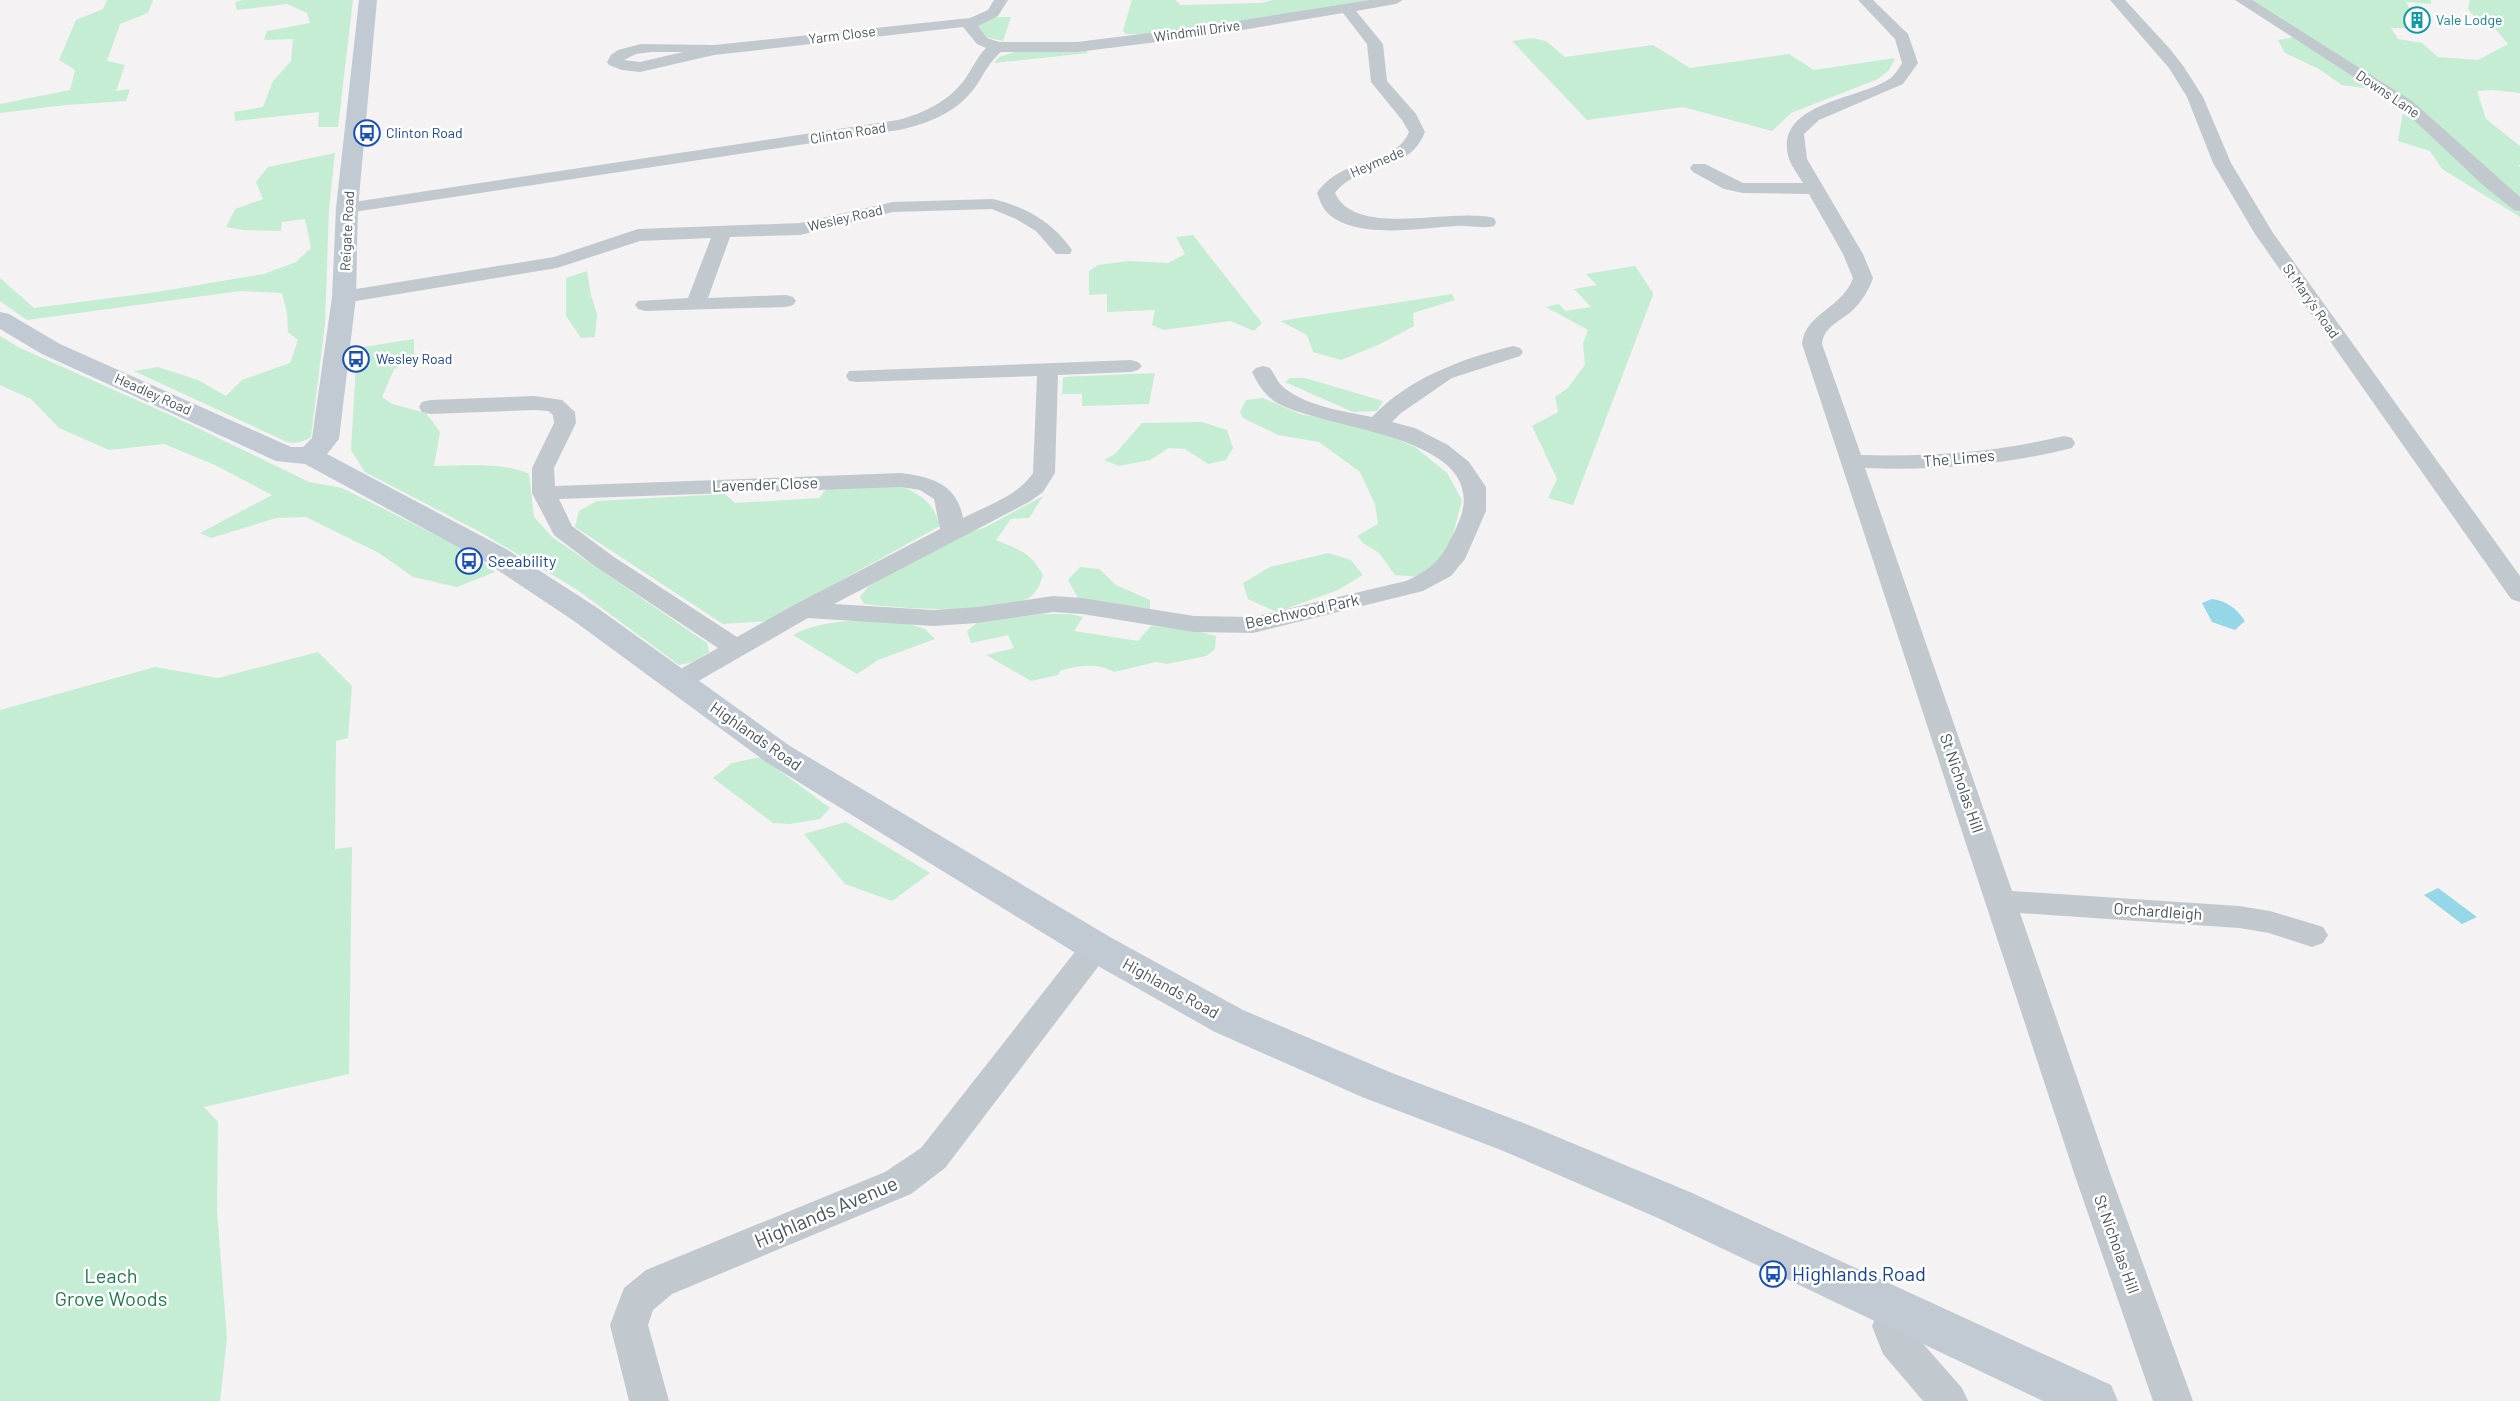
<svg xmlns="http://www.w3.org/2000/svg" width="2520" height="1401" font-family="Barlow,sans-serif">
	<rect width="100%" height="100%" fill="#f4f2f2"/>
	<path fill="#c4edd3" d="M 107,0 L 153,0 L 148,13 L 120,24 L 107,61 L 125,65 L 116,91 L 130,89 L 126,101 L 66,105 L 0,113 L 0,104 L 70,90 L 75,70 L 59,60 L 76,20 L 103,9 Z
		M 243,0 L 353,0 L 338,127 L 318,127 L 319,112 L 235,121 L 234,112 L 263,107 L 273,81 L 291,61 L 293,39 L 264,40 L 267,31 L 310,23 L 307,13 L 287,4 L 237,10 L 235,2 Z
		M 1132,0 L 1175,0 L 1181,5 L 1261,3 L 1273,0 L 1369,0 L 1154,35 L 1126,34 L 1123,31 Z
		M 2246,0 L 2431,0 L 2431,4 L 2406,2 L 2420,28 L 2391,28 L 2398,39 L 2422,43 L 2438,57 L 2478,60 L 2508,44 L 2492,25 L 2480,24 L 2468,9 L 2470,0 L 2520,0 L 2520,93 L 2492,90 L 2477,91 L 2486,119 L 2520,146 L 2520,165 L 2518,165 L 2520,167 L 2520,217 L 2442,169 L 2430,151 L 2398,141 L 2404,107 L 2378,90 L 2342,85 L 2319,69 L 2285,53 L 2278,40 L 2300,36 Z
		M 994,17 L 1011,17 L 1003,41 L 985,37 L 977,24 Z
		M 1532,38 L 1546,41 L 1565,57 L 1653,45 L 1690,68 L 1789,54 L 1814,70 L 1895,58 L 1889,70 L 1878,79 L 1791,113 L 1772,131 L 1683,107 L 1587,120 L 1512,41 Z
		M 1087,51 L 1088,53 L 994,63 L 999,57 L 1015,52 Z
		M 335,153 L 329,209 L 325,324 L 311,437 C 303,442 296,444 287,442 L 134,371 L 158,367 L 198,380 L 226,396 L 242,380 L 290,363 L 298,340 L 288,332 L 287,313 L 282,293 L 240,291 L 27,320 L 0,301 L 0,278 L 34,308 L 157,292 L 264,274 L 296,262 L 311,248 L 305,219 L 282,222 L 281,231 L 243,230 L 226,227 L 235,209 L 263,199 L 256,182 L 268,167 Z
		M 1193,235 L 1262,323 L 1254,331 L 1230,321 L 1163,330 L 1152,325 L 1155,310 L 1107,312 L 1107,294 L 1089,295 L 1089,271 L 1098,265 L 1128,261 L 1168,263 L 1185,254 L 1176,237 Z
		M 1635,266 L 1653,293 L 1653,295 L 1573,505 L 1548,498 L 1557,479 L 1532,426 L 1558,412 L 1555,397 L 1568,388 L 1585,365 L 1583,344 L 1588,330 L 1546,307 L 1559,304 L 1565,311 L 1591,307 L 1574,289 L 1597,285 L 1586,274 Z
		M 587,271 L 591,295 L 597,314 L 595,337 L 581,338 L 566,316 L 566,278 Z
		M 1452,294 L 1455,300 L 1413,313 L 1414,326 L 1376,346 L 1341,360 L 1313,352 L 1307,335 L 1280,321 Z
		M 0,336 L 20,348 L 179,419 L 309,482 L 342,488 L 472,553 L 495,572 L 457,587 L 413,577 L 379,553 L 306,517 L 276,518 L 211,538 L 200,533 L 272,495 L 215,465 L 164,444 L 109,450 L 59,428 L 31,399 L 0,385 Z
		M 414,339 L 414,360 L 394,369 L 382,397 L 392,404 L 426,413 L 440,432 L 434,466 C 460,466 506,462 529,474 L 534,517 L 552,537 L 707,643 L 709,652 L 693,662 L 679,665 L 576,589 L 482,533 L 365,472 L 351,450 L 357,348 Z
		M 1155,373 L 1149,404 L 1082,406 L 1082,394 L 1062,394 L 1063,377 Z
		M 1290,378 L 1305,378 L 1383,401 L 1377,411 L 1353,412 L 1285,382 Z
		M 1263,398 L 1300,414 L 1368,427 L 1415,447 L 1447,473 L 1462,500 L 1448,553 L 1420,577 L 1395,575 L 1379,553 L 1363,543 L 1357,536 L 1378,524 L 1375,504 L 1360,472 L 1319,442 L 1278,435 L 1243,418 L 1240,412 L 1246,400 Z
		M 1202,422 L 1227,430 L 1233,448 L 1226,460 L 1208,464 L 1185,449 L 1169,448 L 1150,460 L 1119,466 L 1104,460 L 1115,454 L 1142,423 Z
		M 902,486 C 923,497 933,502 940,526 L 767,621 L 723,624 L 575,527 L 579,511 L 597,501 L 725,494 L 735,503 L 819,498 L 826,489 Z
		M 1043,496 L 1029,518 L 1011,519 L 996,540 C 1019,550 1030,551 1043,575 C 1040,584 1037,592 1029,598 C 1019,604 1003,605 993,606 C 947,611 909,609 864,604 L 860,597 L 868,587 L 893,571 L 966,532 L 984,528 Z
		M 1328,553 L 1351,560 L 1363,575 L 1338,590 L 1277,612 L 1248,599 L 1243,583 L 1270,567 Z
		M 1080,567 L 1099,569 L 1116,585 L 1150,600 L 1150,609 L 1118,607 L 1079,600 L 1068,580 Z
		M 1041,614 L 1070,614 L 1083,617 L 1074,631 L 1138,641 L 1151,626 L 1192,630 L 1216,636 L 1215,649 L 1206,656 L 1167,664 L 1156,662 L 1114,672 C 1097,662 1079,666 1061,670 L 1058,675 L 1031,681 L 986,655 L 1014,648 L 1008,635 L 971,643 L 967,631 L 977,623 Z
		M 896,620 L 925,629 L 935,639 L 878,660 L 857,674 L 793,635 C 825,618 861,621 896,620 Z
		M 318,652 L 352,686 L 348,738 L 336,741 L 335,849 L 352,847 L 349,1074 L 204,1107 L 218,1122 L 217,1211 L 227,1338 L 220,1401 L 0,1401 L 0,710 L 155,667 L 218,678 Z
		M 761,757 L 830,808 L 820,819 L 790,824 L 773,823 L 713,778 L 732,763 Z
		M 846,822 L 930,873 L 892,901 L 845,884 L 804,834 Z"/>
	<path fill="#95d7e7" d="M 2212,599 C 2227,601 2236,608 2245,621 L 2235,630 L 2212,622 L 2202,603 Z
		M 2438,888 L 2477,917 L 2462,924 L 2424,895 Z"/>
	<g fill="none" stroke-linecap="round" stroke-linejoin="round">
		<path fill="#c1c9cf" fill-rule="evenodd" d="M 994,0 L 1008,0 L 998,16 L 978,26 L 987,38 L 999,42 L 1077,42 L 1213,25 L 1369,0 L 1403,0 L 1396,4 L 1356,11 L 1383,44 L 1387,81 L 1416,114 L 1425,132 C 1407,176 1361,160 1335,193 C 1356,239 1451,207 1494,218 L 1496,222 L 1494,226 C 1482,229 1469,225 1456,226 C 1422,228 1350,241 1325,210 C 1321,205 1319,198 1317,193 C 1343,155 1393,168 1409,132 L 1402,120 L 1371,82 L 1367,44 L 1343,13 L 1213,35 L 1077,52 L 1001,52 C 990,61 984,74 976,86 C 957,113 929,123 899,130 L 347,213 L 341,212 L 338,208 L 341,204 L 347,203 L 898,120 C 924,113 948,102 965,79 C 972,69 977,57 986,48 L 977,44 L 963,27 L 714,55 L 640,72 L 622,70 L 609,65 L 607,62 L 611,55 L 618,50 L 641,44 L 714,45 L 970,18 L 988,10 ZM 651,52 L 683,52 L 640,62 L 624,60 L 636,54 Z
			M 1858,0 L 1873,0 L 1908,34 L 1918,63 L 1903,84 L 1819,120 L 1804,134 L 1807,159 L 1863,254 L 1873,278 C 1869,290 1862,301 1853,310 C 1840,322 1824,326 1822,344 L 1861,455 C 1929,457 1997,452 2064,436 L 2072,438 L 2075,443 L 2072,448 C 2004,465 1935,471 1865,468 L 2012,891 L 2239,906 L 2270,911 L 2323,927 L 2328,935 L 2323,943 L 2312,947 L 2269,933 L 2239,928 L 2020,913 L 2111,1176 L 2193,1401 L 2153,1401 L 2075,1176 L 1802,344 C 1805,313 1843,308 1853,278 L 1843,254 L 1809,194 L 1743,193 L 1724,189 L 1693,172 L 1690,168 L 1693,164 L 1705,164 L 1743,183 L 1803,183 C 1799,176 1792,167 1789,159 C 1772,102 1860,100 1891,78 C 1895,74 1899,68 1902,63 L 1895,39 Z
			M 2110,0 L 2125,0 L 2170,49 L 2184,67 L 2203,97 L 2231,163 L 2273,233 L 2520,576 L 2520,602 L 2511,599 L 2255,234 L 2213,163 L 2187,97 L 2169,68 Z
			M 2235,0 L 2252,0 L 2412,101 L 2520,197 L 2520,211 L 2514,210 L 2484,186 L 2400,107 Z
			M 993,199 C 1026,207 1053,222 1072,250 L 1070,254 L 1056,254 L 1036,231 L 1016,219 L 992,209 L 893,212 L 800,235 L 730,237 L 708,298 L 786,295 L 793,297 L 796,301 L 793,305 L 786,307 L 645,311 L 638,309 L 635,305 L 638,301 L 688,298 L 711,238 L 640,241 L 557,268 L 344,303 L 337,301 L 334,297 L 337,293 L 344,291 L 554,257 L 638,229 L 800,223 L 893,202 Z
			M 1513,346 L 1520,348 L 1523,352 L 1520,356 L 1452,378 L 1401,413 L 1392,422 L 1415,428 L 1448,445 L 1469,462 L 1486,487 L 1486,511 L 1465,559 L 1451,576 L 1423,591 L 1253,633 L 1194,632 L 1082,614 L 1053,612 L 978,623 L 933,626 L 808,618 L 688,687 L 679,689 L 670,687 L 666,681 L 670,675 L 718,648 L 596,567 L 554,535 L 532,493 L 532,468 L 554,423 L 553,415 L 548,411 L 534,410 L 430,414 L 422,412 L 419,407 L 422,402 L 430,400 L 534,396 L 562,400 L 575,412 L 576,423 L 554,468 L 555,486 L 901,473 C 932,477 957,484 963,518 C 986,506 1018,496 1033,473 L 1037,376 L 857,382 L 849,381 L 846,376 L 849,371 L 1131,360 L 1138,362 L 1142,366 L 1138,370 L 1131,372 L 1058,375 L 1055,473 L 1043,492 L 1029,502 L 834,604 L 933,610 L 978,607 L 1053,596 L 1082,598 L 1194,616 L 1253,617 L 1406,581 C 1437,567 1443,556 1457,526 C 1501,433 1319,431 1274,401 C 1263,393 1258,384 1252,372 L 1256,368 L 1263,366 L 1270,368 C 1274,373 1276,379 1280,384 C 1302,406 1343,411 1372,417 C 1409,378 1461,359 1513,346 ZM 901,487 L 920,490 L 934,499 L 940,529 L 794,605 L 737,637 L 614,557 L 572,526 L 559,499 Z
			M 1096,935 L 1107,939 L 1112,947 L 1107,955 L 945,1168 L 911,1194 L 672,1294 L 653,1310 L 648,1325 L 669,1401 L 629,1401 L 610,1325 L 624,1288 L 646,1270 L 885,1172 L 921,1148 L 1085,939 Z
			M 1897,1292 L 1910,1297 L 1916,1309 L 1910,1326 L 1912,1331 L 1962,1388 L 1968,1401 L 1923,1401 L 1883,1354 L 1872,1326 L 1884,1297 Z"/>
		<path fill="#c1cad3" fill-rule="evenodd" d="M 359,0 L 377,0 L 358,208 L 356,297 L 339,439 L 327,454 L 506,549 L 596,607 L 790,746 L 1110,937 L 1243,1010 L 1392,1073 L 1531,1126 L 1690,1192 L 2111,1385 L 2118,1401 L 2043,1401 L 1658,1218 L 1501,1150 L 1362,1097 L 1215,1032 L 1082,957 L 766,762 L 574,621 L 484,561 L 305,464 L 276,461 L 42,354 L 0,329 L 0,312 L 9,314 L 60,344 L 291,447 L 303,447 L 312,438 L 332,297 L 336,208 Z"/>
	</g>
	<defs>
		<g id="building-ring" transform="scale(1.35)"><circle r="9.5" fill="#fff" stroke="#0f9aa8" stroke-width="1.5"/><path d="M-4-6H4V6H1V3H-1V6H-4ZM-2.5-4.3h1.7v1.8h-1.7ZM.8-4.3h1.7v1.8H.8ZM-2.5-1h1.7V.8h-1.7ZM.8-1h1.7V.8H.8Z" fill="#0f9aa8"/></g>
		<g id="bus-ring" transform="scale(1.35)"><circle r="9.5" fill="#fff" stroke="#1a4fb4" stroke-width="1.5"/><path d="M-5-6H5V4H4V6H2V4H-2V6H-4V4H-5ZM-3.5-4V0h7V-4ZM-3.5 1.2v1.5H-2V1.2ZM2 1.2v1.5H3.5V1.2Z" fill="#1a4fb4"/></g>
	</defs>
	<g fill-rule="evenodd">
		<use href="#building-ring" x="2417" y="20"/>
		<use href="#bus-ring" x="367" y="133"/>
		<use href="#bus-ring" x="356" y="359"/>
		<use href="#bus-ring" x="469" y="561"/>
		<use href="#bus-ring" x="1773" y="1274"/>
	</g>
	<g text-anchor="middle" stroke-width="5" stroke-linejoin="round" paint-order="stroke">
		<g font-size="14" fill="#0d838f" stroke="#fff" text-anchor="start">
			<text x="2436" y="25">Vale Lodge</text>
		</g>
		<g font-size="14" fill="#4a555e" stroke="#fff">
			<text transform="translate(1197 31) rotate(-8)" y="5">Windmill Drive</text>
			<text transform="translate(842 35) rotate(-7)" y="5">Yarm Close</text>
			<text transform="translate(2388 94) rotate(34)" y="5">Downs Lane</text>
			<text transform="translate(848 133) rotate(-9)" y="5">Clinton Road</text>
			<text transform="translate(1377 162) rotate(-23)" y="5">Heymede</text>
			<text transform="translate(845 218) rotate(-13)" y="5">Wesley Road</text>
			<text transform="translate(347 231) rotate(-87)" y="5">Reigate Road</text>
			<text transform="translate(2311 301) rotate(55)" y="5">St Mary's Road</text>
			<text transform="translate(153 394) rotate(24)" y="5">Headley Road</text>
		</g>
		<g font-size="14" fill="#164399" stroke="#fff" text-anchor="start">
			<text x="386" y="138">Clinton Road</text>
			<text x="376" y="364">Wesley Road</text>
		</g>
		<g font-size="16" fill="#4a555e" stroke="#fff">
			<text transform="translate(1959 458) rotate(-5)" y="6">The Limes</text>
			<text transform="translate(765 484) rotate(-2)" y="6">Lavender Close</text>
			<text transform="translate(1302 611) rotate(-12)" y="6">Beechwood Park</text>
			<text transform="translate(756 736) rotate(35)" y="6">Highlands Road</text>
			<text transform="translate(1962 783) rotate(71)" y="6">St Nicholas Hill</text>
			<text transform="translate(2158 911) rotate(4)" y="6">Orchardleigh</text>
			<text transform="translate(1171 988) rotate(29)" y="6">Highlands Road</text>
			<text transform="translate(2117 1244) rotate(70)" y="6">St Nicholas Hill</text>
		</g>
		<g font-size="16" fill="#164399" stroke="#fff" text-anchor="start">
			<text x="488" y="567">Seeability</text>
		</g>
		<g font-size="20" fill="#4a555e" stroke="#fff">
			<text transform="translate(826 1212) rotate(-23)" y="7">Highlands Avenue</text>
		</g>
		<g font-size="20" fill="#164399" stroke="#fff" text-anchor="start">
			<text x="1792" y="1281">Highlands Road</text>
		</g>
		<g font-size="20" fill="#1e7c4c" stroke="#fff">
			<text x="111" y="1283">Leach<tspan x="111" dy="23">Grove Woods</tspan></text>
		</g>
	</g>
</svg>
